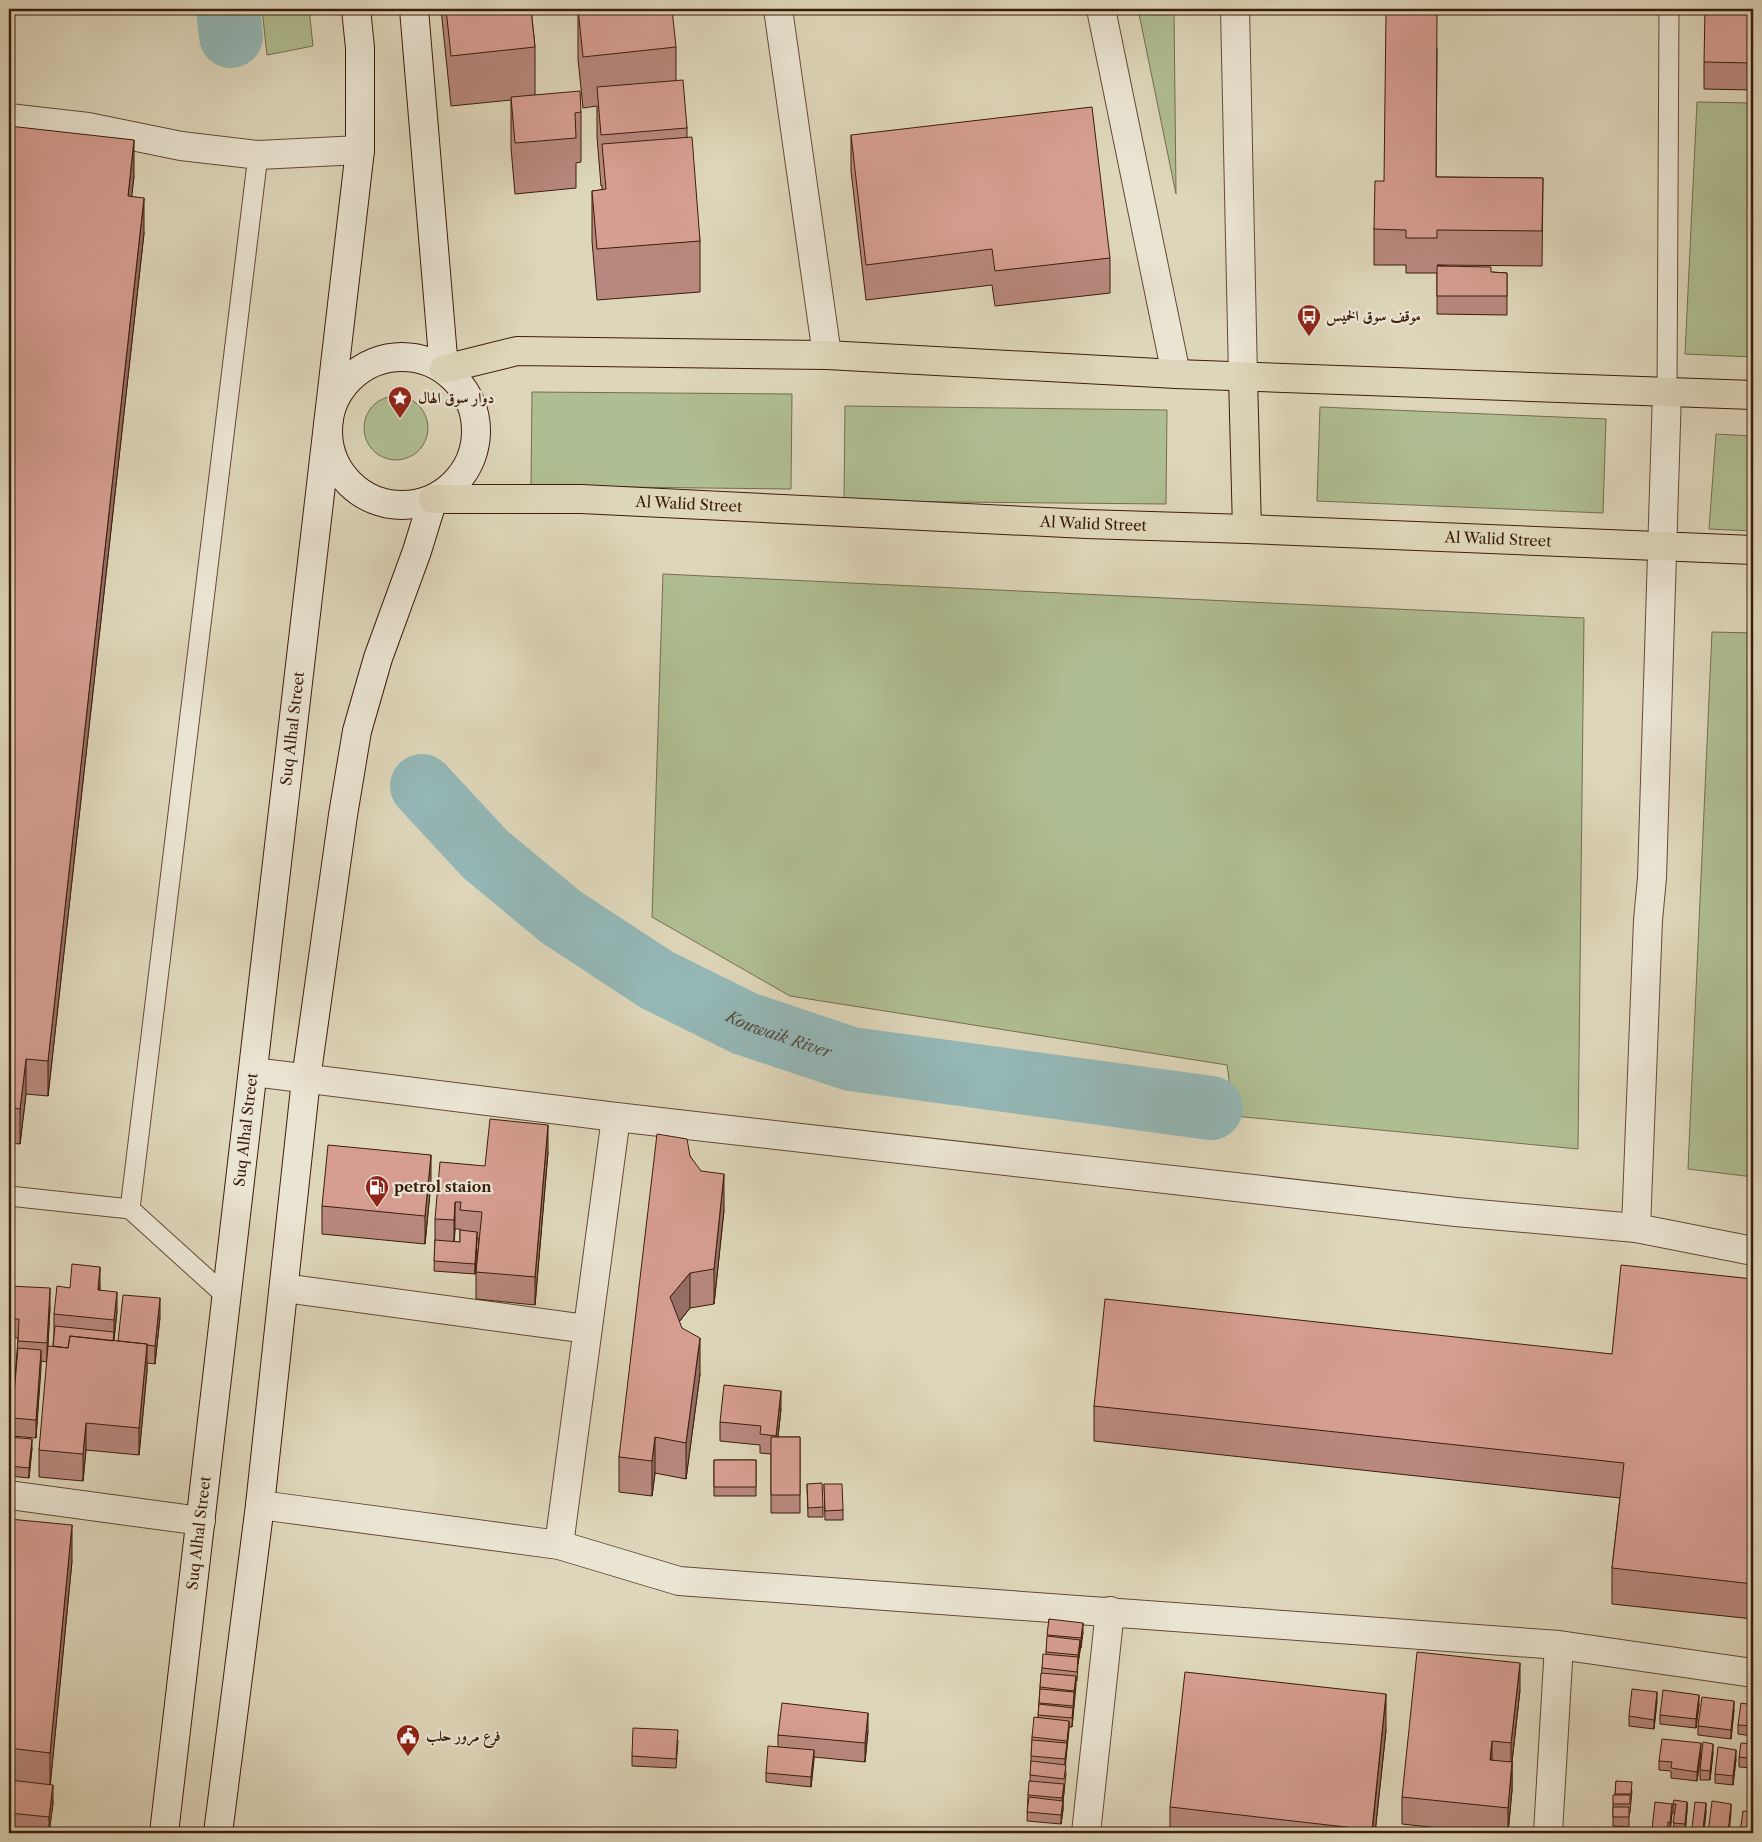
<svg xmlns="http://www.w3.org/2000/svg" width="1762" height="1842" font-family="'Libre Caslon Text',Amiri,serif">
	<rect width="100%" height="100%" fill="#ded6ba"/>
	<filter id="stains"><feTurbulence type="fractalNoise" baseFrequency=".004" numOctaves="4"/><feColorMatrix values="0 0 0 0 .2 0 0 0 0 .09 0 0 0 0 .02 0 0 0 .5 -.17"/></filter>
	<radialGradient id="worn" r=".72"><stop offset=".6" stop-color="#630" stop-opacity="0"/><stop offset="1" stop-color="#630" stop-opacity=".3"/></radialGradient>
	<path fill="#afbe92" stroke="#766d4e" d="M 262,9 L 309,9 L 313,46 L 267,55 Z
		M 1138,9 L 1174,9 L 1176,194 Z
		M 1697,102 L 1753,103 L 1753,357 L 1685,354 Z
		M 532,392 L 792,394 L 791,489 L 531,486 Z
		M364 428a32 32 0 1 1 64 0a32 32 0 1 1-64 0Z
		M 845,406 L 1167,410 L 1166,504 L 844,501 Z
		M 1320,407 L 1606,419 L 1603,513 L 1317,501 Z
		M 1716,434 L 1753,436 L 1753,531 L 1709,529 Z
		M 663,574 L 1584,618 L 1578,1149 L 1234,1116 L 1227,1065 L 790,996 L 652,917 Z
		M 1712,632 L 1753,633 L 1753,1177 L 1688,1169 Z"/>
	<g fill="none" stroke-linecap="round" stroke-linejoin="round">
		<g stroke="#94b7b6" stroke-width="64">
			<path d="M 228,9 L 231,36"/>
			<path id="s1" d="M 422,786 L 485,854 L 561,917 L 657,980 L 746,1024 L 851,1059 L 1211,1108"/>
		</g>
		<g stroke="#644a37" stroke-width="21">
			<path id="service" d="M 1667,392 L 1669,9
				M 9,1196 L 130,1209 L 226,1296
				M 130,1209 L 258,155"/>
		</g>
		<g stroke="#644a37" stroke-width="30">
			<path id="minor" d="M 778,9 L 827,355
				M 1101,9 L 1176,374
				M 1235,9 L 1243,377
				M 9,118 L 88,127 L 181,146 L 258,155 L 360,150
				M 1636,1228 L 1648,920 L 1652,878 L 1667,392
				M 284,1288 L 587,1329
				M 9,1495 L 201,1521
				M 260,1505 L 559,1545 L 679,1581 L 1559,1645 L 1753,1673
				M 559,1545 L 616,1117
				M 1086,1833 L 1110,1611
				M 1548,1833 L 1559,1645"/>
		</g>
		<g stroke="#644a37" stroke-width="30">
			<path id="tertiary" d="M 253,1072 L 616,1117 L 1456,1212 L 1636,1228 L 1753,1251"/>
		</g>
		<g stroke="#3c1c0b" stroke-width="30">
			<g id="secondary">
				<path d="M 414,9 L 444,369"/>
				<circle cx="402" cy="431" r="74"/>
				<path id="s2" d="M 164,1833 L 360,150 L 360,48 L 356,9"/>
				<path d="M 218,1833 L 260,1505 L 306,1079 L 343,815 L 357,731 L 378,658 L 417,551 L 433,499"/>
			</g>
		</g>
		<g stroke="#3c1c0b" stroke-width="30">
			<g id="primary">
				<path d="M 444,369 L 517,351 L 827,355 L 1176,374 L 1753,395"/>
				<path d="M 1243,377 L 1247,529"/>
				<path id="s3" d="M 433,499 L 581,499 L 1086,524 L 1247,529 L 1753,550"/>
			</g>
		</g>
		<use href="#service" stroke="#eae4d2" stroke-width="19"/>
		<use href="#minor" stroke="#eae4d2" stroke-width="28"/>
		<use href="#tertiary" stroke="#eae4d2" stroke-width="28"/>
		<use href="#secondary" stroke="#eae4d2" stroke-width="28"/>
		<use href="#primary" stroke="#ded6ba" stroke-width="28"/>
	</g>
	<path fill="#b8887e" stroke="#3c1c0b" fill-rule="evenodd" d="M 441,9 L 531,9 L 535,47 L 535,95 L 581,112 L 581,162 L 576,163 L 576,188 L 515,194 L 511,148 L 511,100 L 451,106 Z
		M 578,9 L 676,47 L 676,80 L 687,128 L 687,137 L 700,241 L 700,292 L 597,300 L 592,241 L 592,191 L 602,190 L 602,185 L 601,186 L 597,137 L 597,106 L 583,108 L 578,59 Z
		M 1753,9 L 1753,90 L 1704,89 L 1704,62 Z
		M 1437,49 L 1436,177 L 1543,178 L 1542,266 L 1437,265 L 1491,272 L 1507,273 L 1507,315 L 1437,314 L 1437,273 L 1406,273 L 1406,265 L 1374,265 L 1374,229 L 1384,181 Z
		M 9,126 L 134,176 L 131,196 L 144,233 L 48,1096 L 26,1094 L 20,1144 L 9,1143 Z
		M 851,135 L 1110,258 L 1110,293 L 995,306 L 992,285 L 866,300 L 851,171 Z
		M 548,1152 L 535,1305 L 476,1299 L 476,1272 L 479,1239 L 477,1238 L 475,1274 L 434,1271 L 435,1240 L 435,1219 L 485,1166 ZM 455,1229 L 460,1229 L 460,1242 L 454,1242 Z
		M 690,1156 L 724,1210 L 714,1304 L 690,1308 L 679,1322 L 700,1374 L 686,1479 L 655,1473 L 652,1496 L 619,1492 L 619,1457 Z
		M 431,1182 L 425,1244 L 322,1234 L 322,1206 Z
		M 1753,1279 L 1753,1619 L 1612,1604 L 1612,1568 L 1620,1498 L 1094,1441 L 1094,1406 L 1612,1354 Z
		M 100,1285 L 100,1291 L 117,1311 L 114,1341 L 118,1341 L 160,1317 L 155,1364 L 147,1363 L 147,1371 L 139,1455 L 86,1450 L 83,1481 L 39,1477 L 39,1450 L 53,1346 L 54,1333 L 54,1314 L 70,1288 Z
		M 9,1286 L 50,1307 L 47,1362 L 41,1361 L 36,1438 L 12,1436 L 12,1418 L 18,1338 L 9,1337 Z
		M 781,1409 L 778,1437 L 800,1437 L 800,1513 L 771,1513 L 771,1454 L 760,1453 L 760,1445 L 720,1441 L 720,1422 Z
		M 9,1437 L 32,1448 L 29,1478 L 9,1476 Z
		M 714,1460 L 756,1460 L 756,1496 L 714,1496 Z
		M 807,1484 L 823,1507 L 823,1517 L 808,1517 Z
		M 824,1484 L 843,1510 L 843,1520 L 825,1520 Z
		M 9,1519 L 72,1561 L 50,1785 L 53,1803 L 49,1833 L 26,1833 L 9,1832 Z
		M 1049,1619 L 1083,1632 L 1078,1664 L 1077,1681 L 1076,1681 L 1072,1727 L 1069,1727 L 1065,1765 L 1066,1774 L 1063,1801 L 1063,1810 L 1061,1824 L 1027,1821 L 1028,1795 L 1030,1781 L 1032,1737 L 1038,1718 L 1040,1687 L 1042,1668 L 1046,1654 Z
		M 1520,1690 L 1512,1762 L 1512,1790 L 1508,1833 L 1485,1833 L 1402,1824 L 1402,1797 Z
		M 1657,1701 L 1654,1729 L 1629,1726 L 1629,1716 Z
		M 1699,1704 L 1696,1728 L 1660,1724 L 1660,1715 Z
		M 1753,1705 L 1753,1736 L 1738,1734 L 1738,1725 Z
		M 1734,1710 L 1731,1739 L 1698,1735 L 1698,1726 Z
		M 1386,1730 L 1375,1833 L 1170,1833 L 1170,1807 Z
		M 868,1731 L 865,1762 L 814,1757 L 811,1787 L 766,1782 L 766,1773 L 778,1747 L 778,1735 Z
		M 678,1740 L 676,1768 L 632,1766 L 632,1756 Z
		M 1753,1744 L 1753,1768 L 1739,1767 L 1739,1757 Z
		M 1701,1752 L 1697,1781 L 1671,1778 L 1671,1771 L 1659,1770 L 1659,1761 Z
		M 1713,1753 L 1710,1780 L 1700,1780 L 1700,1770 Z
		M 1736,1759 L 1733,1785 L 1715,1783 L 1715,1774 Z
		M 1616,1781 L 1632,1791 L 1630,1813 L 1629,1813 L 1629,1827 L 1613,1826 L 1613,1804 L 1615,1795 Z
		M 1687,1802 L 1687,1811 L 1685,1833 L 1673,1832 L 1675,1813 L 1673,1813 L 1673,1804 Z
		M 1706,1812 L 1704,1833 L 1692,1833 L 1692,1828 Z
		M 1672,1813 L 1670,1832 L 1668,1831 L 1668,1833 L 1652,1833 L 1652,1829 Z"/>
	<path fill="#966f66" stroke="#3c1c0b" d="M 134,140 L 134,176 L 128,232 L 128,196 Z
		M 144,198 L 144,233 L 48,1096 L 48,1061 Z
		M 26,1059 L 26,1094 L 20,1144 L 20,1109 Z
		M 548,1125 L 548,1152 L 535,1305 L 535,1277 Z
		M 431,1155 L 431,1182 L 425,1244 L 425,1216 Z
		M 724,1174 L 724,1210 L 714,1304 L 714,1269 Z
		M 455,1202 L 455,1229 L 454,1247 L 454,1220 Z
		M 477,1232 L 477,1241 L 475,1274 L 475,1264 Z
		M 100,1267 L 100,1285 L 98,1309 L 98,1290 Z
		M 690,1273 L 690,1308 L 670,1333 L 670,1297 Z
		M 50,1288 L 50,1307 L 47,1362 L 47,1343 Z
		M 117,1292 L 117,1311 L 111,1363 L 114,1332 L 114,1320 Z
		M 160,1298 L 160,1317 L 155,1364 L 155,1346 Z
		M 700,1338 L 700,1374 L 686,1479 L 686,1443 Z
		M 147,1344 L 147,1371 L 139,1455 L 139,1428 Z
		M 41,1350 L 41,1369 L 36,1438 L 36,1420 Z
		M 781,1391 L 781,1409 L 776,1454 L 776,1436 Z
		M 86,1423 L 86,1450 L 83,1481 L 83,1454 Z
		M 655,1437 L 655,1473 L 652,1496 L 652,1461 Z
		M 32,1439 L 32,1448 L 29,1478 L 29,1468 Z
		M 72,1525 L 72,1561 L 50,1788 L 50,1753 Z
		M 1083,1623 L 1083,1632 L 1081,1648 L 1081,1638 Z
		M 1080,1640 L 1080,1649 L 1078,1664 L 1078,1655 Z
		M 1520,1663 L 1520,1690 L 1511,1770 L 1511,1743 Z
		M 1076,1676 L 1076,1686 L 1072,1727 L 1074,1691 Z
		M 1657,1692 L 1657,1701 L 1654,1729 L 1654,1720 Z
		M 1386,1694 L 1386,1730 L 1375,1833 L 1372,1833 Z
		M 1699,1695 L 1699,1704 L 1696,1728 L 1696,1719 Z
		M 1734,1701 L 1734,1710 L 1731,1739 L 1731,1730 Z
		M 868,1713 L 868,1731 L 865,1762 L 865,1743 Z
		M 1069,1721 L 1069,1730 L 1065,1769 L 1065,1759 Z
		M 1492,1741 L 1492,1769 L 1490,1760 Z
		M 1701,1743 L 1701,1752 L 1697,1781 L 1697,1772 Z
		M 1713,1744 L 1713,1753 L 1710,1780 L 1710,1771 Z
		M 814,1750 L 814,1760 L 811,1787 L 811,1777 Z
		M 1736,1750 L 1736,1759 L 1733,1785 L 1733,1776 Z
		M 1512,1762 L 1512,1790 L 1508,1833 L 1508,1808 Z
		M 1064,1784 L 1064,1793 L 1062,1808 L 1062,1798 Z
		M 53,1785 L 53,1803 L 49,1833 L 49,1817 Z
		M 1063,1801 L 1063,1810 L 1061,1824 L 1061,1815 Z
		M 1687,1802 L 1687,1811 L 1685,1833 L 1685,1824 Z
		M 1706,1803 L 1706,1812 L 1703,1833 L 1703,1829 Z
		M 1672,1804 L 1672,1813 L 1670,1832 L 1670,1823 Z
		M 1731,1804 L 1731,1813 L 1729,1833 L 1728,1833 Z"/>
	<path fill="#d69e92" stroke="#3c1c0b" d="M 446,9 L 531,9 L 535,47 L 451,56 Z
		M 578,9 L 672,9 L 676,47 L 583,57 Z
		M 1705,9 L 1753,9 L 1753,63 L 1704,62 Z
		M 1386,13 L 1437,13 L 1436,177 L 1543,178 L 1542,231 L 1437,230 L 1437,238 L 1406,238 L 1406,230 L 1374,229 L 1375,181 L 1384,181 Z
		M 683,80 L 687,128 L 601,135 L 597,87 Z
		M 580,91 L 581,112 L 575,113 L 576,138 L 515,143 L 511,97 Z
		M 1092,107 L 1110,258 L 995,271 L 992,249 L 866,265 L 851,135 Z
		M 9,126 L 134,140 L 128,196 L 144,198 L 48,1061 L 26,1059 L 20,1109 L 9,1107 Z
		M 692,137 L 700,241 L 597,249 L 592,191 L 606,189 L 602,144 Z
		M 1437,266 L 1491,267 L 1491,272 L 1507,273 L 1507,296 L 1437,296 Z
		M 490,1119 L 548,1125 L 535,1277 L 476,1272 L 482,1212 L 460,1210 L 461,1202 L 455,1202 L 454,1220 L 435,1219 L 440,1162 L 485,1166 Z
		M 657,1134 L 687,1139 L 690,1156 L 701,1171 L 724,1174 L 714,1269 L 690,1273 L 670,1297 L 682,1328 L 700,1338 L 686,1443 L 655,1437 L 652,1461 L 619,1457 Z
		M 328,1145 L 431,1155 L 425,1216 L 322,1206 Z
		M 460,1230 L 477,1232 L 475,1264 L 434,1261 L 435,1240 L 460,1242 Z
		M 72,1264 L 100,1267 L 98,1290 L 117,1292 L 114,1320 L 54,1314 L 57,1286 L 70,1288 Z
		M 1621,1265 L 1753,1279 L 1753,1584 L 1612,1568 L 1624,1463 L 1094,1406 L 1105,1299 L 1612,1354 Z
		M 9,1286 L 50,1288 L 47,1343 L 18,1341 L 19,1319 L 9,1319 Z
		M 123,1295 L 160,1298 L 155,1346 L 147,1345 L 147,1344 L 118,1341 Z
		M 55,1326 L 114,1332 L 113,1341 L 70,1336 L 68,1348 L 53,1346 Z
		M 70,1336 L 147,1344 L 139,1428 L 86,1423 L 83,1454 L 39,1450 L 48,1346 L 68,1348 Z
		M 18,1348 L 41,1350 L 36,1420 L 12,1418 Z
		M 724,1385 L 781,1391 L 776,1436 L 760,1434 L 761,1426 L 720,1422 Z
		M 9,1437 L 32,1439 L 29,1468 L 9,1466 Z
		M 771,1437 L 800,1437 L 800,1495 L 771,1495 Z
		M 714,1460 L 756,1460 L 756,1487 L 714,1487 Z
		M 822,1483 L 823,1507 L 808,1508 L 807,1484 Z
		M 824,1484 L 842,1484 L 843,1510 L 825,1511 Z
		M 9,1519 L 72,1525 L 50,1753 L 9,1748 Z
		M 1049,1619 L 1083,1623 L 1081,1638 L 1047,1635 Z
		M 1047,1636 L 1080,1640 L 1078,1655 L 1046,1652 Z
		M 1417,1652 L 1520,1663 L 1511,1743 L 1492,1741 L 1490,1760 L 1512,1762 L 1508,1808 L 1402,1797 Z
		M 1043,1654 L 1078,1657 L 1077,1672 L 1042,1668 Z
		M 1185,1672 L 1386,1694 L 1372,1830 L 1170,1807 Z
		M 1041,1673 L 1076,1676 L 1074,1691 L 1040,1687 Z
		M 1040,1689 L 1074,1692 L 1073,1706 L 1039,1703 Z
		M 1632,1689 L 1657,1692 L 1654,1720 L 1629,1716 Z
		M 1663,1690 L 1699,1695 L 1696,1719 L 1660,1715 Z
		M 1702,1697 L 1734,1701 L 1731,1730 L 1698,1726 Z
		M 782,1703 L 868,1713 L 865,1743 L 778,1735 Z
		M 1741,1703 L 1753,1705 L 1753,1726 L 1738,1725 Z
		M 1039,1704 L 1073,1708 L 1072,1718 L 1038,1715 Z
		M 1034,1717 L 1069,1721 L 1067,1741 L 1032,1737 Z
		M 633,1728 L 678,1730 L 676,1759 L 632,1756 Z
		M 1662,1739 L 1701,1743 L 1697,1772 L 1671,1768 L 1672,1762 L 1659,1761 Z
		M 1032,1740 L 1067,1743 L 1065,1759 L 1031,1756 Z
		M 1703,1742 L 1713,1744 L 1710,1771 L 1700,1770 Z
		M 1741,1743 L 1753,1744 L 1753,1759 L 1739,1757 Z
		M 768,1746 L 814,1750 L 811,1777 L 766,1773 Z
		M 1718,1747 L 1736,1750 L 1733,1776 L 1715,1774 Z
		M 1031,1761 L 1066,1765 L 1064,1779 L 1030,1775 Z
		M 9,1780 L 53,1785 L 49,1817 L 9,1813 Z
		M 1029,1781 L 1064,1784 L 1062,1798 L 1028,1795 Z
		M 1616,1781 L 1632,1782 L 1631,1794 L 1615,1794 Z
		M 1613,1795 L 1630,1795 L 1630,1804 L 1613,1804 Z
		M 1029,1797 L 1063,1801 L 1061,1815 L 1027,1812 Z
		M 1674,1800 L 1687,1802 L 1685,1824 L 1673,1823 L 1676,1804 L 1673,1804 Z
		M 1712,1801 L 1731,1804 L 1728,1833 L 1708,1833 Z
		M 1655,1802 L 1672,1804 L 1670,1823 L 1668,1822 L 1667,1831 L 1652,1829 Z
		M 1695,1802 L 1706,1803 L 1703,1829 L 1692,1828 Z
		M 1613,1807 L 1629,1807 L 1629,1817 L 1613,1817 Z
		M 1743,1811 L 1753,1812 L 1753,1833 L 1740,1833 Z"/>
	<defs>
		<g id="bus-pin" transform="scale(1.25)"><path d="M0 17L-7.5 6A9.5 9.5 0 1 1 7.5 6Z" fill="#8f2418" stroke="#eae4d2"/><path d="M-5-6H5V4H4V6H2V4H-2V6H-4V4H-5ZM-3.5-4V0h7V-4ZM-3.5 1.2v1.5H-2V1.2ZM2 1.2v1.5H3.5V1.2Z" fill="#fff"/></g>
		<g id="sight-pin" transform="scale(1.25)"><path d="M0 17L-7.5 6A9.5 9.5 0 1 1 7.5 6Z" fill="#8f2418" stroke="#eae4d2"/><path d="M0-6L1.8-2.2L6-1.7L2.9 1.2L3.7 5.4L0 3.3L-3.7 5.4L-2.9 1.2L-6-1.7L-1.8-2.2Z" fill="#fff"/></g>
		<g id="fuel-pin" transform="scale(1.25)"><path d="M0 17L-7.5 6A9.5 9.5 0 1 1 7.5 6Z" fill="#8f2418" stroke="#eae4d2"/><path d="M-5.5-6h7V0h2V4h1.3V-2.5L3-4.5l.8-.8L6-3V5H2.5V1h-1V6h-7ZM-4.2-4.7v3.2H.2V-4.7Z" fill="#fff"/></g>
		<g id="civic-pin" transform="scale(1.25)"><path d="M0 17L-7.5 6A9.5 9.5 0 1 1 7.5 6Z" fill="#8f2418" stroke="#eae4d2"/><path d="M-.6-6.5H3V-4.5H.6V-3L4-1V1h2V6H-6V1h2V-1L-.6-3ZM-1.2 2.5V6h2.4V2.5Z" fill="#fff"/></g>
	</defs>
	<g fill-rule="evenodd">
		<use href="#bus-pin" x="1309" y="316"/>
		<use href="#sight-pin" x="400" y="398"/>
		<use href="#fuel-pin" x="377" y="1187"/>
		<use href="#civic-pin" x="408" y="1736"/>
	</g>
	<g text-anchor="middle" stroke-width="4.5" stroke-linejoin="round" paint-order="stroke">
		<g font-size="15" font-weight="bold" fill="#3c1c0b" stroke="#eae4d2" text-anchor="start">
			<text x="1326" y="321">موقف سوق الخميس</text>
			<text x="418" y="403">دوار سوق الهال</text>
			<text x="394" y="1192">petrol staion</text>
			<text x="426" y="1741">فرع مرور حلب</text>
		</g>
		<g font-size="15" fill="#3c1c0b" stroke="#eae4d2">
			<text dy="5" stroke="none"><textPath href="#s3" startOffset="256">Al Walid Street</textPath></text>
			<text dy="5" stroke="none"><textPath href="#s3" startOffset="661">Al Walid Street</textPath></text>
			<text dy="5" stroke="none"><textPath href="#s3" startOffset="1066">Al Walid Street</textPath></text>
			<text dy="5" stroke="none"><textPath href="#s2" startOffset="1112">Suq Alhal Street</textPath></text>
			<text dy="5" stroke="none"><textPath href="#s2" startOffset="708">Suq Alhal Street</textPath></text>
			<text dy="5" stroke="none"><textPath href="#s2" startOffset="302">Suq Alhal Street</textPath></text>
		</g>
		<g font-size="16" font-style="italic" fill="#564a3e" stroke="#eae4d2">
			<text dy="6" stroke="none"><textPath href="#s1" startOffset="440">Kouwaik River</textPath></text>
		</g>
	</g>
	<rect width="1762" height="1842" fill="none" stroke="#ded6ba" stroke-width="30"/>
	<rect x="10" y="10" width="1742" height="1822" fill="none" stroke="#3c1c0b" stroke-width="2.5"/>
	<rect x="15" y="15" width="1732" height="1812" fill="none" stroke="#3c1c0b"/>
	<rect width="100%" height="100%" filter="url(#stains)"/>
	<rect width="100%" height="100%" fill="url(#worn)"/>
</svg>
